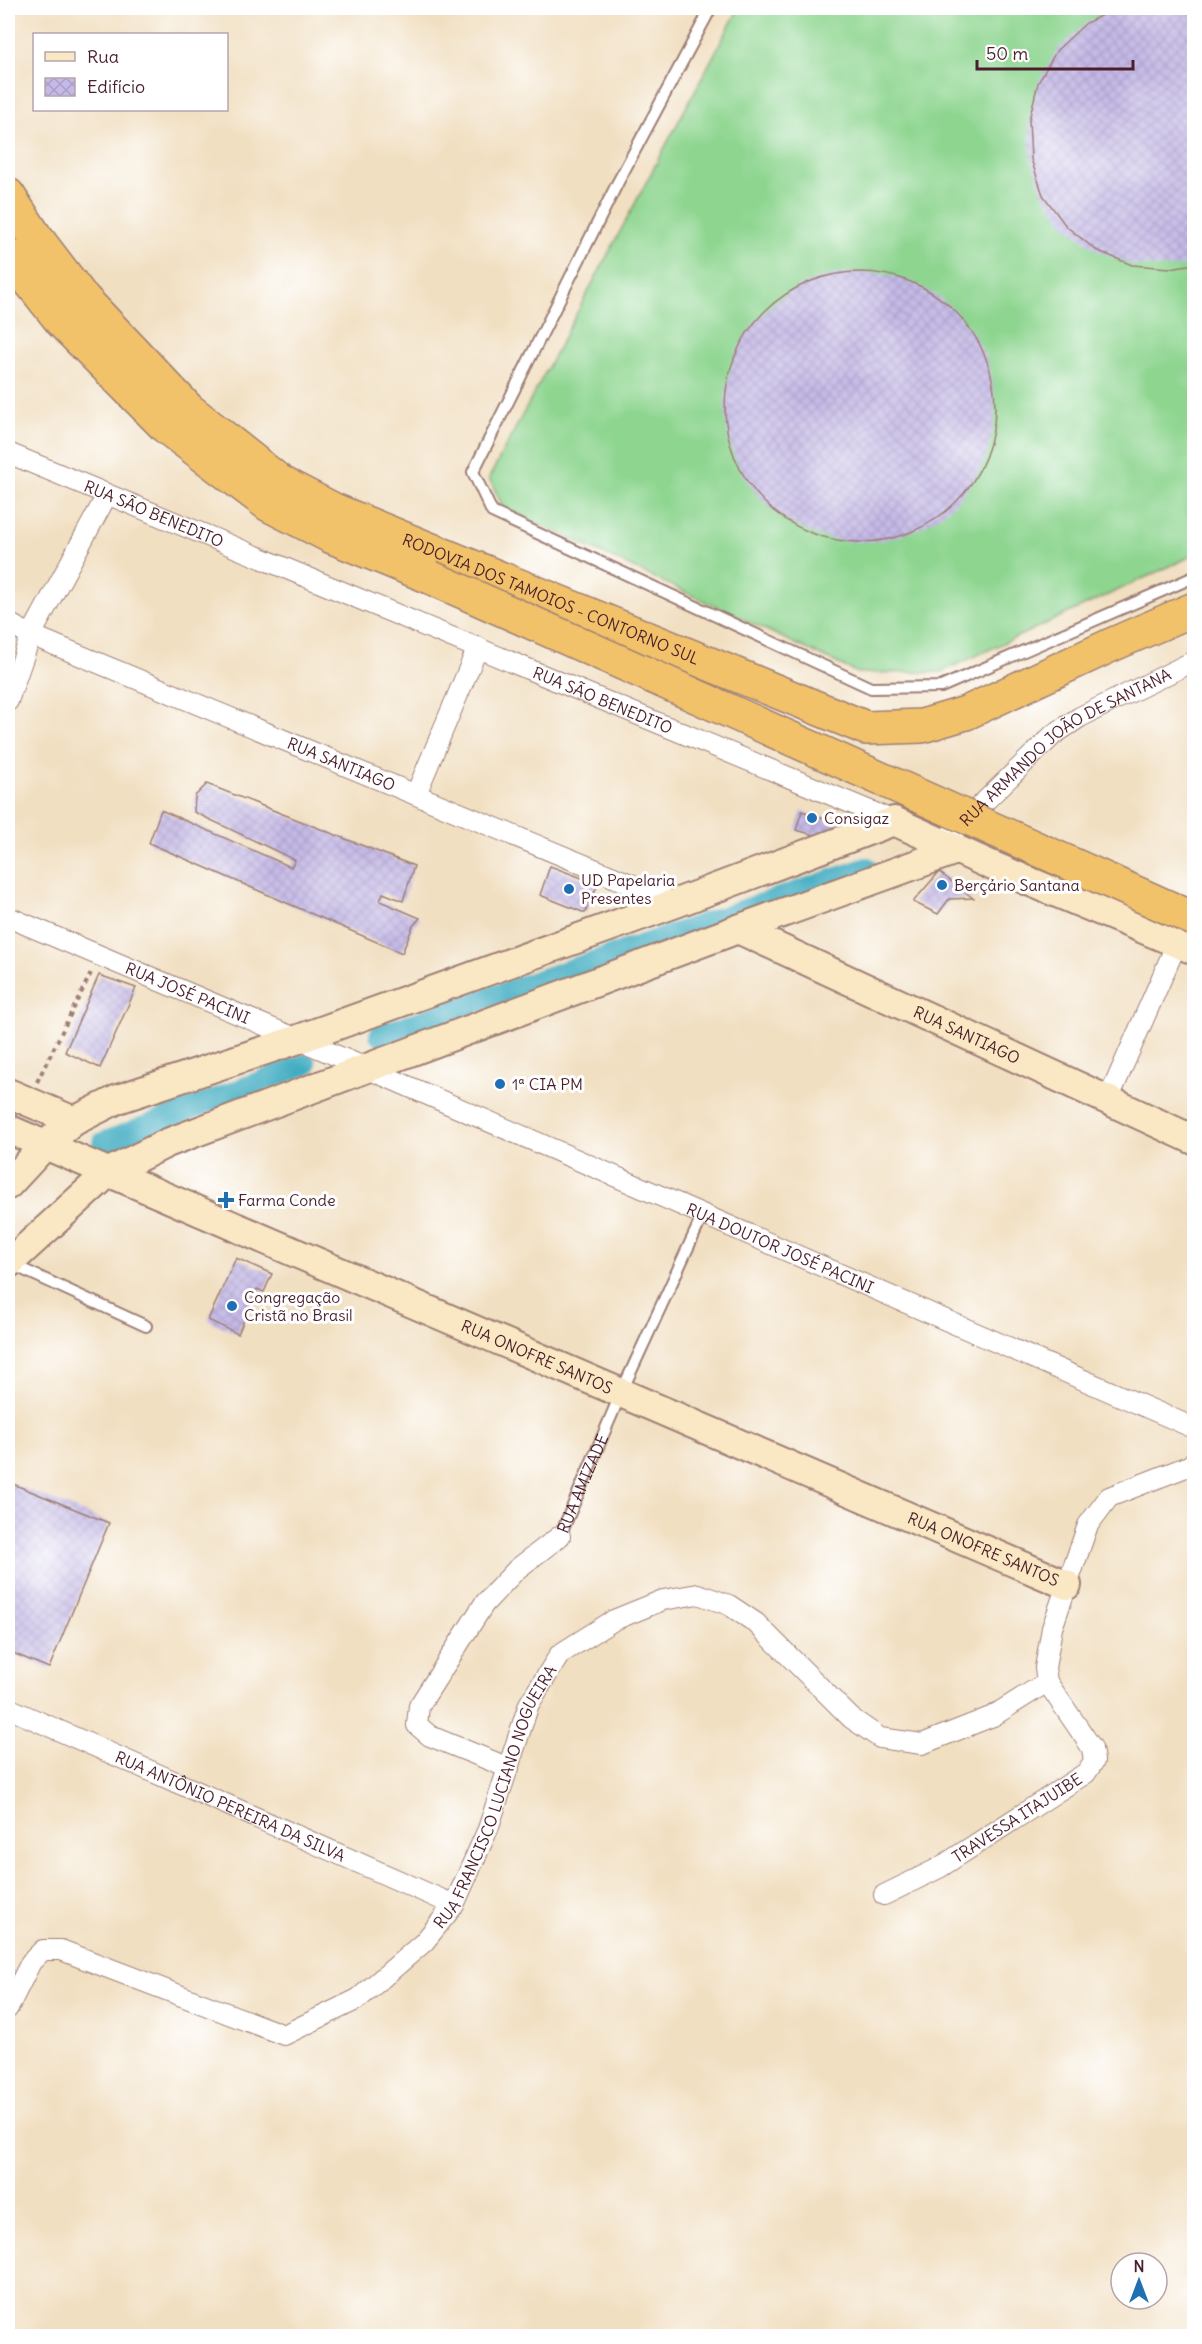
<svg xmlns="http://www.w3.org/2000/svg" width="1202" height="2344" font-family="Delius,sans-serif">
	<defs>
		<pattern id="building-cross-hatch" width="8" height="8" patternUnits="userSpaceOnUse" patternTransform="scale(1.5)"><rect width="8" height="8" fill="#c5bae7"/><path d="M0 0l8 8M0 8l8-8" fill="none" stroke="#ab9fc6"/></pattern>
	</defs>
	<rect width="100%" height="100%" fill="#fff"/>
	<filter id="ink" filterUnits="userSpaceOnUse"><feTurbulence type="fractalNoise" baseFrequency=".0167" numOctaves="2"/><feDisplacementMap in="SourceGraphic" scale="12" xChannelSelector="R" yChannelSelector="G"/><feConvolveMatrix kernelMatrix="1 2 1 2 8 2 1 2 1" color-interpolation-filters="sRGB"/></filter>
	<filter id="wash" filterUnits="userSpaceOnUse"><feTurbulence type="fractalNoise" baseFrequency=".008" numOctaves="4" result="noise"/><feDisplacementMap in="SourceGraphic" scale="24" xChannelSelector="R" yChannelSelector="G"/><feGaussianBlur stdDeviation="1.35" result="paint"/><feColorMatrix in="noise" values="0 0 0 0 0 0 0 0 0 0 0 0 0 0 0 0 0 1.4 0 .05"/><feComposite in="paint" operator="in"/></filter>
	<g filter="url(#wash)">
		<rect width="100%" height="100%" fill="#f1dfc1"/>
		<path fill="#8ed590" stroke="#6c7a5e" stroke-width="1.5" d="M 739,8 L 1194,8 L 1194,555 L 941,672 L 858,673 L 503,507 L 489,478 Z"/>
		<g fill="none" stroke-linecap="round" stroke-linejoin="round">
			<path stroke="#43adc2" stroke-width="22" d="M 380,1035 L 867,868
				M 103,1143 L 306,1064"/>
		</g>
		<g id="blocks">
			<path fill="url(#building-cross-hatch)" d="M 1116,8 L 1194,8 L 1194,264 L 1170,268 L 1132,265 L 1096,250 L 1066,226 L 1043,195 L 1031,159 L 1029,120 L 1038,83 L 1057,50 L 1086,23 Z
				M725 407a135 135 0 1 1 270 0a135 135 0 1 1-270 0Z
				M 207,784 L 414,866 L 403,901 L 383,893 L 380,901 L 420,918 L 413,926 L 402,953 L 149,843 L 161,810 L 291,867 L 295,860 L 194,812 L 195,796 Z
				M 802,811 L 845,826 L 825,838 L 796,830 Z
				M 550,866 L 598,884 L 585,913 L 540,895 Z
				M 939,872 L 973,898 L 949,899 L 938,914 L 913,902 Z
				M 99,975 L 136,988 L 100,1068 L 65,1052 Z
				M 236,1258 L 272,1274 L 264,1292 L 257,1289 L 238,1334 L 208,1320 Z
				M 8,1482 L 109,1523 L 49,1668 L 8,1651 Z"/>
		</g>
	</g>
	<g filter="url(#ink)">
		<use href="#blocks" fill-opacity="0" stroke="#9e7f76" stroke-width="1.5"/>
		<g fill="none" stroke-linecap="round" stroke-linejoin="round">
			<g stroke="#9e7f76" stroke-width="14">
				<g id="lane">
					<path d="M 711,8 L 618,182 L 473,472 L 492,512 L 871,688 L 941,687 L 1194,577"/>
					<path d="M 11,1264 L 146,1326"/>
					<path id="s1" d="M 560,1536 L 621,1393 L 703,1215"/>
				</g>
			</g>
			<g stroke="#9e7f76" stroke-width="22">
				<g id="street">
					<path id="s2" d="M 8,453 L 894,821"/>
					<path id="s3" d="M 8,623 L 31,635 L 676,903"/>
					<path d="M 8,701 L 31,635 L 107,495"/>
					<path d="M 416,794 L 478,647"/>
					<path id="s4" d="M 942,843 L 1053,735 L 1080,717 L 1194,661"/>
					<path id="s5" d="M 8,917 L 366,1068 L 1194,1428"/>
					<path d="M 1108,1100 L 1177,943"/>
					<path id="s6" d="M 8,1708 L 454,1905"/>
					<path d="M 509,1768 L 430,1736 L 417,1725 L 419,1706 L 484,1604 L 517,1569 L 560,1536"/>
					<path id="s7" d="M 884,1895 L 939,1868 L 1086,1773 L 1094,1761 L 1092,1748 L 1047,1682"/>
					<path id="s8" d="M 8,2008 L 31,1962 L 43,1950 L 61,1950 L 284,2035 L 358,1999 L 424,1942 L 454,1905 L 488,1829 L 529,1704 L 560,1654 L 614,1620 L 663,1600 L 698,1594 L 729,1605 L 756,1623 L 851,1718 L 880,1738 L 922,1744 L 993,1716 L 1047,1682 L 1045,1668 L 1052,1628 L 1088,1525 L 1109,1497 L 1191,1465 L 1194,1461"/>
				</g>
			</g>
			<g stroke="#9e7f76" stroke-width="32">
				<g id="secondary">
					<path id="s9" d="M 738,929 L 1194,1140"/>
					<path d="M 8,1093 L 74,1121"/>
					<path id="s10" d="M 8,1129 L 1067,1585"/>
					<path d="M 8,1185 L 45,1145 L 74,1121 L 118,1099 L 296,1040 L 676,903 L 894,821 L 995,867 L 1194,950"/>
					<path d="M 8,1264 L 109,1172 L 167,1143 L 738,929 L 956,850"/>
				</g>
			</g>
			<g stroke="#9e7f76" stroke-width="36">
				<g id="highway">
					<path id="s11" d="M 8,195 L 35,236 L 80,295 L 188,409 L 280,482 L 334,510 L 866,728 L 922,726 L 966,713 L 1109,646 L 1194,609"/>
					<path d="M 8,254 L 62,322 L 166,427 L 269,505 L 330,536 L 430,577"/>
				</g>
			</g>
			<path stroke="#9e7f76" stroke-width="4" stroke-dasharray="4.5 4.5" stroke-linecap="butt" d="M 37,1082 L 91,973"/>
			<use href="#lane" stroke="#fff" stroke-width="10"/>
			<use href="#street" stroke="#fff" stroke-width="20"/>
			<use href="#secondary" stroke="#fae7c3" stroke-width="28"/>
			<use href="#highway" stroke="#f2c26a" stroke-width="33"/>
			<g stroke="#9e7f76" stroke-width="36" stroke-linecap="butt">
				<path id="highway-bridge" d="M 430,577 L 1194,919"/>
			</g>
			<use href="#highway-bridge" stroke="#f2c26a" stroke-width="33"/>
		</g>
	</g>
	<g fill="#1f6fb2" stroke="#fff" stroke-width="2">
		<circle cx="812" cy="818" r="6"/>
		<circle cx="942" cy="885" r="6"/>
		<circle cx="569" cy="889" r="6"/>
		<circle cx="500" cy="1084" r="6"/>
		<path d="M223 1191h6v6h6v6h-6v6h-6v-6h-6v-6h6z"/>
		<circle cx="232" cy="1306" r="6"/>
	</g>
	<g text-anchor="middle" stroke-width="6" stroke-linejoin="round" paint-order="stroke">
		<g font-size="16" fill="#4a1f2b" stroke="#fff">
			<text dy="6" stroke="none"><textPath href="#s2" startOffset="158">RUA SÃO BENEDITO</textPath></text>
			<text dy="6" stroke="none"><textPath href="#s11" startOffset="693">RODOVIA DOS TAMOIOS - CONTORNO SUL</textPath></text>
			<text dy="6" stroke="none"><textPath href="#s2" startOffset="644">RUA SÃO BENEDITO</textPath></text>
			<text dy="6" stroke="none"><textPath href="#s4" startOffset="158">RUA ARMANDO JOÃO DE SANTANA</textPath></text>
			<text dy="6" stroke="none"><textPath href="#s3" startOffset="362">RUA SANTIAGO</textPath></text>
			<text dy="6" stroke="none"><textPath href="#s5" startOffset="195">RUA JOSÉ PACINI</textPath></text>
			<text dy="6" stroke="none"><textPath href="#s9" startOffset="252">RUA SANTIAGO</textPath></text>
			<text dy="6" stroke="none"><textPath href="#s5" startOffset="840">RUA DOUTOR JOSÉ PACINI</textPath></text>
			<text dy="6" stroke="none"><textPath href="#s10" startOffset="576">RUA ONOFRE SANTOS</textPath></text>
			<text dy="6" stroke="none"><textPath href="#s1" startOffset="57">RUA AMIZADE</textPath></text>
			<text dy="6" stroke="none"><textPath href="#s10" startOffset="1062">RUA ONOFRE SANTOS</textPath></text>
			<text dy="6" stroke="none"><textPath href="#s8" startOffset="658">RUA FRANCISCO LUCIANO NOGUEIRA</textPath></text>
			<text dy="6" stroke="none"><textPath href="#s6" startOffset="243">RUA ANTÔNIO PEREIRA DA SILVA</textPath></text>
			<text dy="6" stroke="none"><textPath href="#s7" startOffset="154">TRAVESSA ITAJUIBE</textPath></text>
		</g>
		<g font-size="16" fill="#4a1f2b" stroke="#fff" text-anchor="start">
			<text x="824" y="824">Consigaz</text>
			<text x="581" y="886">UD Papelaria<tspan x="581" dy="18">Presentes</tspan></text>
			<text x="954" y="891">Berçário Santana</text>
			<text x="512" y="1090">1ª CIA PM</text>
			<text x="238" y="1206">Farma Conde</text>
			<text x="244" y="1303">Congregação<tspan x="244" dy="18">Cristã no Brasil</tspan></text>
		</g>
	</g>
	<rect width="1202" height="2344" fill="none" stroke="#fff" stroke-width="30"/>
	<rect x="33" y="33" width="195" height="78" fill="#ffffff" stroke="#b7a5aa" stroke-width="1.5"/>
	<rect x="45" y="52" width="30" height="9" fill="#fae7c3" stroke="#b7a5aa" stroke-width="1.5"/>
	<text x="87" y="63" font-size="18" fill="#4a1f2b">Rua</text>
	<rect x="45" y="78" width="30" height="18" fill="url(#building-cross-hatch)" stroke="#b7a5aa" stroke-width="1.5"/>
	<text x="87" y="93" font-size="18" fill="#4a1f2b">Edifício</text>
	<g transform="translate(1139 2281)"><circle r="28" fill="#ffffff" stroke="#b7a5aa" stroke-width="1.5"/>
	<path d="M0-4.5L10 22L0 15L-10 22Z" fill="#1f6fb2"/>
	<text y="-9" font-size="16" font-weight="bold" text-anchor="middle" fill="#4a1f2b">N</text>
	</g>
	<path d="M977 60v9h156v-9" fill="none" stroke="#4a1f2b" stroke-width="3"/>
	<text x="986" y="60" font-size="18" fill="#4a1f2b" stroke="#ffffff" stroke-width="4.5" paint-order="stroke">50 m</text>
</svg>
